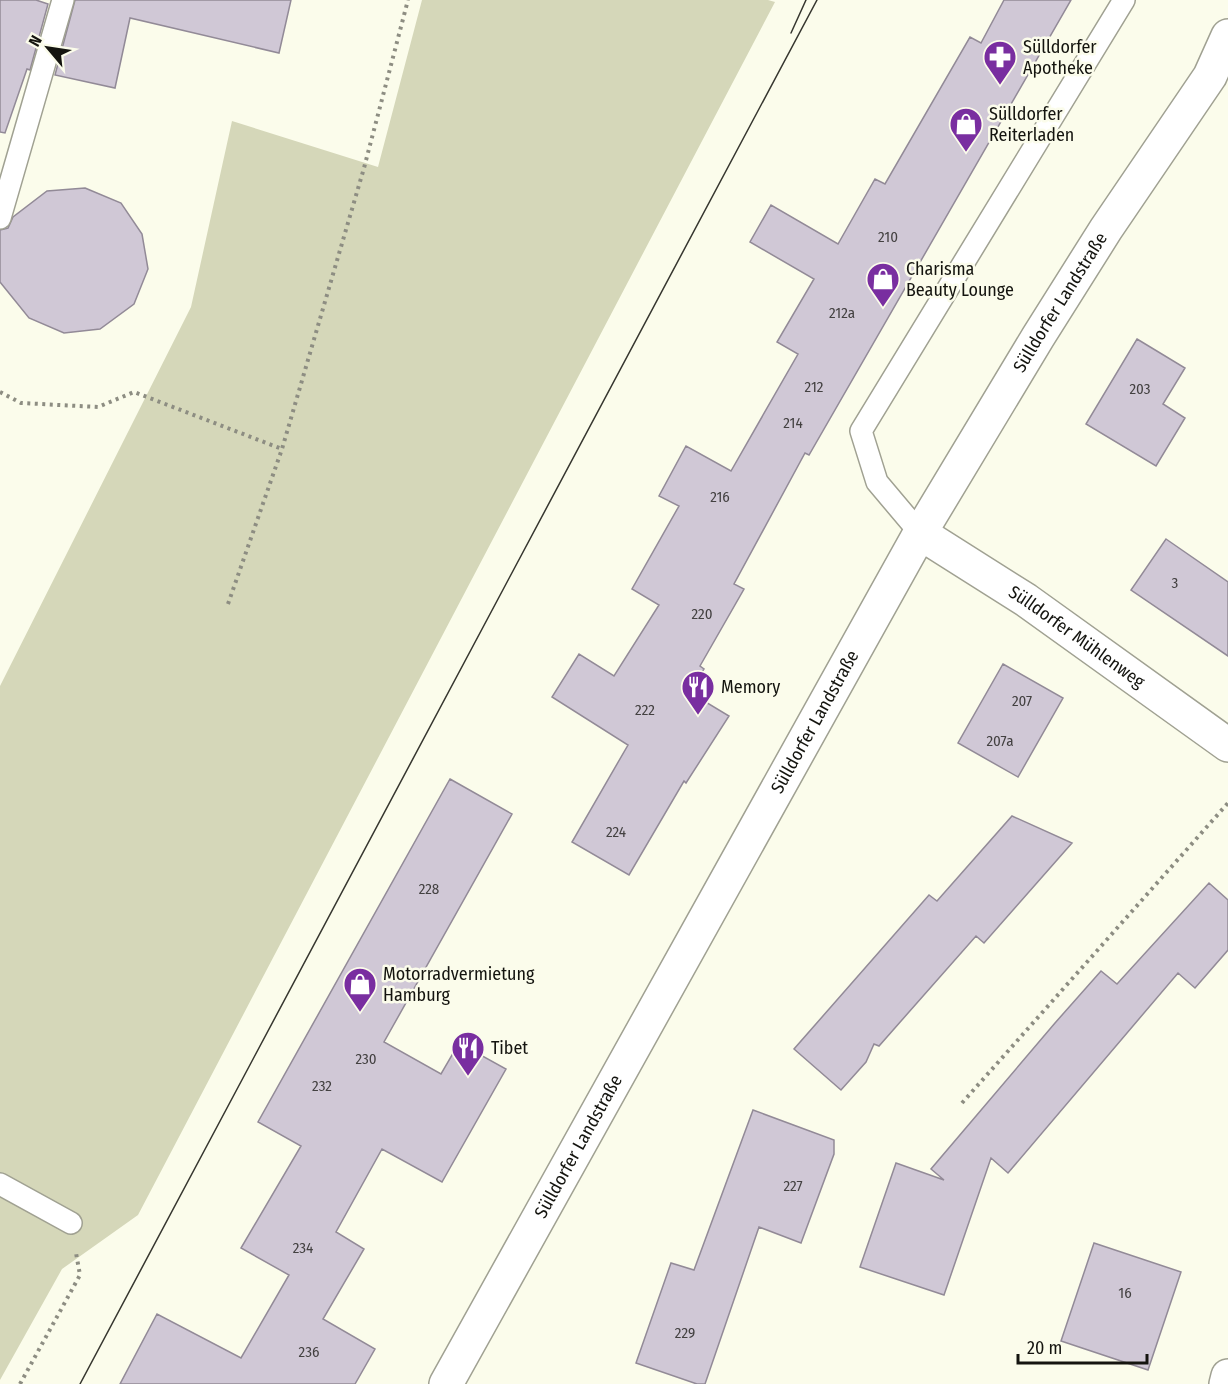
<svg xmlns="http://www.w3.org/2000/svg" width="1228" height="1384" font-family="'Fira Sans Condensed',sans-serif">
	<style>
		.grass { fill: #d5d7b9 }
		.building { fill: #d0c8d6; stroke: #928a97; stroke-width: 1.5 }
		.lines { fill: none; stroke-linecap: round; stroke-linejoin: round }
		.lane-casing { stroke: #a0a192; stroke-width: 24 }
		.street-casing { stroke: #a0a192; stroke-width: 36 }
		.primary-casing { stroke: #a0a192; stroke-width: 36 }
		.path { stroke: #8d8d82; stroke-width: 4; stroke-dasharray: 3 4.5; stroke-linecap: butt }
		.lane { stroke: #fff; stroke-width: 21 }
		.street { stroke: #fff; stroke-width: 33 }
		.primary { stroke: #fff; stroke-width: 33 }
		.tram { stroke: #36362f; stroke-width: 1.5 }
		.labels { text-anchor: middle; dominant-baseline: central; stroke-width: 5; stroke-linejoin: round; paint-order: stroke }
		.number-label { font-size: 15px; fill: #434141 }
		.poi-label { font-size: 18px; fill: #14140f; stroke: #fbfceb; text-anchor: start }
		.street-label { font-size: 18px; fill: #14140f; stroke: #fbfceb }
	</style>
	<rect width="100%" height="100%" fill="#fbfceb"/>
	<!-- grass -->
	<path class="grass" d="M422,0H768L775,2L138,1215L62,1269L0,1380V686L191,307L232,121L378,167Z"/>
	<!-- building -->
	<path class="building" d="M0,0H36L48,4L30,70L27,69L5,133L0,132Z
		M75,0H291L279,53L130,18L115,88L55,75Z
		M1004,0H1071L809,455L805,453L734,584L744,589L700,666L704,669L689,692L729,716L686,783L684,781L629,875L572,842L628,745L552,697L579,654L614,676L659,605L632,589L679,506L659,496L686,446L731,471L798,354L777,342L814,279L750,242L771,205L838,244L875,179L885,184L970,37L981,43Z
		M85,188L121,203L142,234L148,269L134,304L100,329L64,333L29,318L0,282V230L8,228L13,217L47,191Z
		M1137,339L1185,368L1163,404L1185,418L1156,466L1086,424Z
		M1166,539L1228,582V656L1131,590Z
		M1003,664L1063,698L1018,777L958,743Z
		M450,779L512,814L384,1042L441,1074L459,1043L506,1069L442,1182L382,1149L336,1232L364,1249L323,1319L375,1349L355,1384H120L157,1314L241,1358L289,1275L241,1248L301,1146L258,1122Z
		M1012,816L1072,843L984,943L976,936L879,1046L874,1044L866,1062L841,1090L794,1049L929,895L937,901Z
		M1209,883L1228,900V950L1195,988L1178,973L1008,1173L991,1158L944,1295L860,1267L896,1163L944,1180L931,1169L1055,1023L1101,971L1117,984Z
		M753,1110L834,1140V1154L801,1243L759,1227L705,1384H697L636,1363L671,1263L694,1270Z
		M1094,1243L1181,1272L1148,1370L1061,1341Z"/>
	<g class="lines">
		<!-- lane casing -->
		<g class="lane-casing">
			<path id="lane" d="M0,218L63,0
				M920,533L877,482L861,431L1124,0
				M0,1184L71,1223"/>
		</g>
		<!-- street casing -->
		<g class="street-casing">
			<g id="street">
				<path id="s1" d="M920,533L1026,600L1228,745"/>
				<path d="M1226,1384L1228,1376"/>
			</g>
		</g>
		<!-- primary casing -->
		<g class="primary-casing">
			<g id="primary">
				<path id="s2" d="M446,1384L920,533L1038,337L1106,229L1210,76L1228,36"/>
			</g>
		</g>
		<!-- path -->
		<path class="path" d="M0,392L21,403L98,407L134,392L282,449
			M228,604L282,449L364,168L408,0
			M962,1103L1228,803
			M20,1384L80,1275L76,1253"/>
		<!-- lane -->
		<use href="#lane" class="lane"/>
		<!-- street -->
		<use href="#street" class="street"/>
		<!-- primary -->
		<use href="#primary" class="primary"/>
		<!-- tram -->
		<path class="tram" d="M791,33L806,0
			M80,1384L817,0"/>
	</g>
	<!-- icons -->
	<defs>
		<g id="pharmacy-pin" transform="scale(1.725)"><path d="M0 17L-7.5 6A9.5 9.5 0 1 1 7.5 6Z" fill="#792ea0" stroke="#fbfceb"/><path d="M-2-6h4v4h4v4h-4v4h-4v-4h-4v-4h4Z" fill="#fff"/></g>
		<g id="shop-pin" transform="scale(1.725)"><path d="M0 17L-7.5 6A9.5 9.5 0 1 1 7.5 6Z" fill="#792ea0" stroke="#fbfceb"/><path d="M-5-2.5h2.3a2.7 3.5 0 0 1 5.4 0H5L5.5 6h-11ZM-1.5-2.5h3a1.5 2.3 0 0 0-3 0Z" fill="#fff"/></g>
		<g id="restaurant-pin" transform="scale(1.725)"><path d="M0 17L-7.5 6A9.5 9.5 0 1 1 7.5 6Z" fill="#792ea0" stroke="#fbfceb"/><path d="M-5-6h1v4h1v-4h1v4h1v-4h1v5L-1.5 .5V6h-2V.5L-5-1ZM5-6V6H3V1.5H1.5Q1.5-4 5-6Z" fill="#fff"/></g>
	</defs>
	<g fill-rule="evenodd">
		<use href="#pharmacy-pin" x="1000" y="57"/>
		<use href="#shop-pin" x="966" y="124"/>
		<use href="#shop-pin" x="883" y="279"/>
		<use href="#restaurant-pin" x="698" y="687"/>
		<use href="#shop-pin" x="360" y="984"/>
		<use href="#restaurant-pin" x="468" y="1048"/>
	</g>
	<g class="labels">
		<!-- number labels -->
		<g class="number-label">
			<text x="888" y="237">210</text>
			<text x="842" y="313">212a</text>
			<text x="814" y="387">212</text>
			<text x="1140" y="389">203</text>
			<text x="793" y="423">214</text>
			<text x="720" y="497">216</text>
			<text x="1175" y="583">3</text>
			<text x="702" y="614">220</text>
			<text x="1022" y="701">207</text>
			<text x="645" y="710">222</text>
			<text x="1000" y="741">207a</text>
			<text x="616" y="832">224</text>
			<text x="429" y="889">228</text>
			<text x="366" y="1059">230</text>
			<text x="322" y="1086">232</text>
			<text x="793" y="1186">227</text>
			<text x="303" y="1248">234</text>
			<text x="1125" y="1293">16</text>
			<text x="685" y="1333">229</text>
			<text x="309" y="1352">236</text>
		</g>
		<!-- poi labels -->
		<g class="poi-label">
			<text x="1023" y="47">Sülldorfer<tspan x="1023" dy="21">Apotheke</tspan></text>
			<text x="989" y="114">Sülldorfer<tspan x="989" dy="21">Reiterladen</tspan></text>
			<text x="906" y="269">Charisma<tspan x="906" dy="21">Beauty Lounge</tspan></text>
			<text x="721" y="687">Memory</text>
			<text x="383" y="974">Motorradvermietung<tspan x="383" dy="21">Hamburg</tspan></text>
			<text x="491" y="1048">Tibet</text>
		</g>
		<!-- street labels -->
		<g class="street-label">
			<text stroke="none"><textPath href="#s2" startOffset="1244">Sülldorfer Landstraße</textPath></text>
			<text stroke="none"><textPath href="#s1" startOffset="188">Sülldorfer Mühlenweg</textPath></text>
			<text stroke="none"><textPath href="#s2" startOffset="758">Sülldorfer Landstraße</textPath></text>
			<text stroke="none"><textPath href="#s2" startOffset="272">Sülldorfer Landstraße</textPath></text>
		</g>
	</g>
	<!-- north arrow -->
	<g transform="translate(48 48) rotate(299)" stroke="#fbfceb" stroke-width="4.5" paint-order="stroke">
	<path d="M0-4.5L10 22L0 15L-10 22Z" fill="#14140f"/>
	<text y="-9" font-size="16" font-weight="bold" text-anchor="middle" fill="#14140f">N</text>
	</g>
	<!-- scale -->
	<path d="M1018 1354v9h129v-9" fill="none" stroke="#14140f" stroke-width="3"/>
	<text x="1027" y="1354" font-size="18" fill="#14140f" stroke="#fbfceb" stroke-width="4.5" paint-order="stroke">20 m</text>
</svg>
